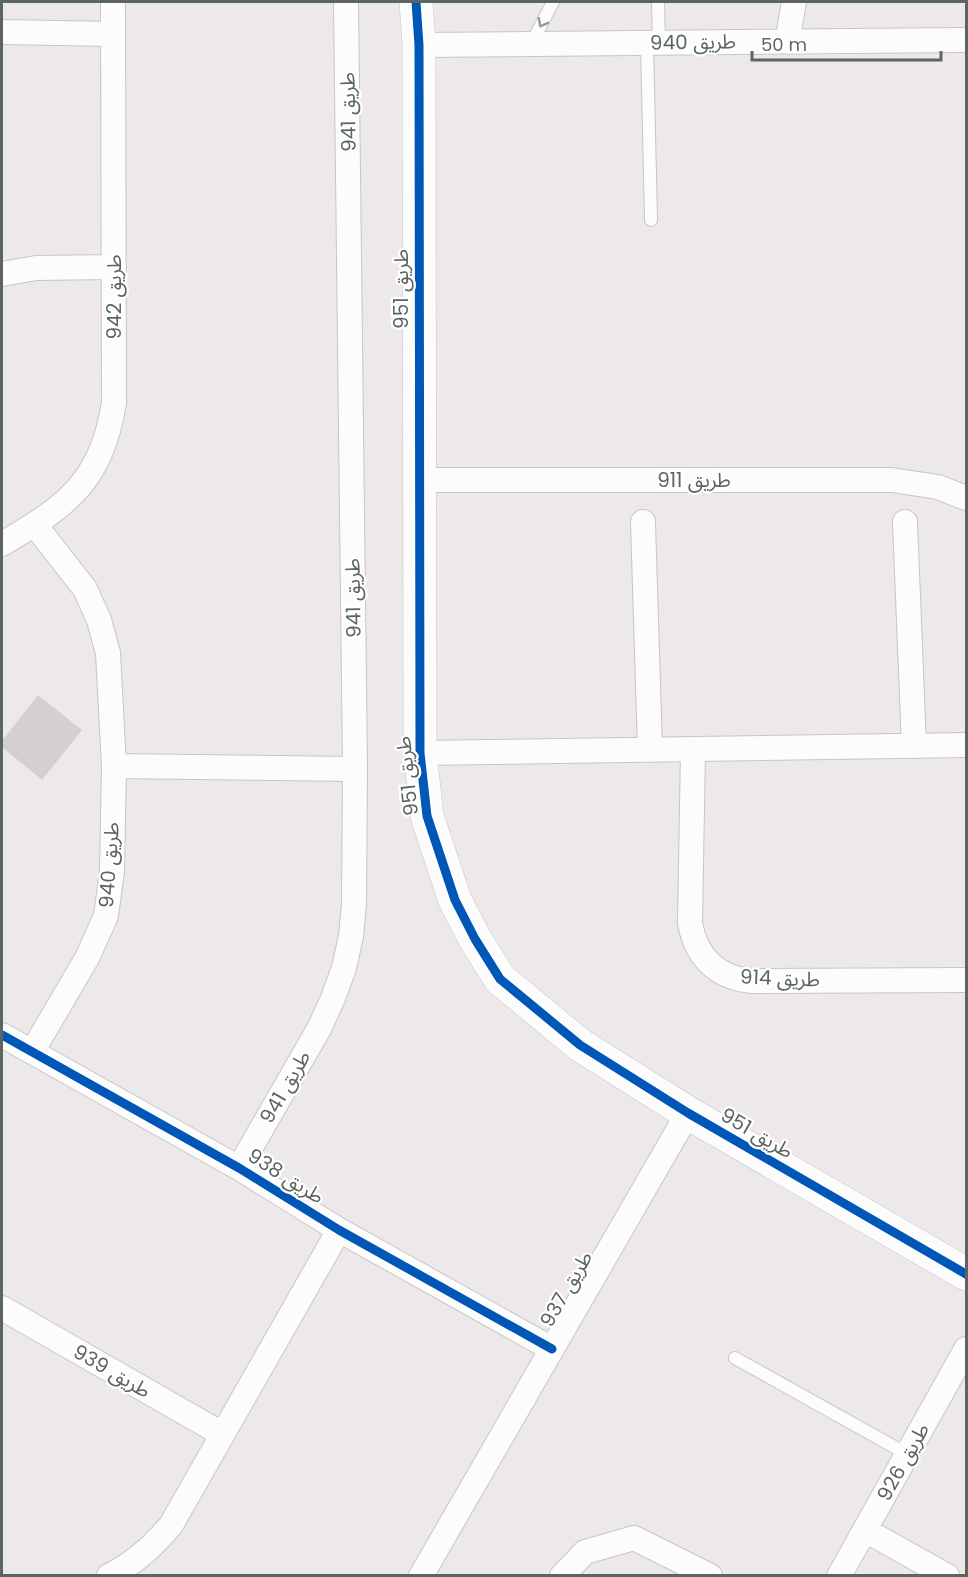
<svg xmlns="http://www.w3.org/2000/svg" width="968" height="1577" font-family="Poppins,'Noto Sans Arabic',sans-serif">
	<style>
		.building { fill: #d4d0d1 }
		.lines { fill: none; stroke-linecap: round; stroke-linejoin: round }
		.lane-casing { stroke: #c6c6c6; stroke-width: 14 }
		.street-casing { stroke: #c6c6c6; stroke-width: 26 }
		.secondary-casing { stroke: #c6c6c6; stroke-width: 34 }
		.lane { stroke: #fcfcfc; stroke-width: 12 }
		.street { stroke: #fcfcfc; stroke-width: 24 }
		.secondary { stroke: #fcfcfc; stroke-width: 33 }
		.cycleway-casing { stroke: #fff; stroke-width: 13 }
		.cycleway { stroke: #0057b8; stroke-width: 9 }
		.oneway { stroke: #949a97 }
		.labels { text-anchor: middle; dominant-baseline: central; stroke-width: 4.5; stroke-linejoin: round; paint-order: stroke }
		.street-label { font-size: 20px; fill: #5c6661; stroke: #fff }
	</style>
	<rect width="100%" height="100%" fill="#ede8e9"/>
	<!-- building -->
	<path class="building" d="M38,695L82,730L42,780L2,747V741Z"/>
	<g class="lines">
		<!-- lane casing -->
		<g class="lane-casing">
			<path id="lane" d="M658,2L659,43
				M647,43L651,220
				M531,44L553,2
				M735,1358L907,1454"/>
		</g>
		<!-- street casing -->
		<g class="street-casing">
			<path id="street" d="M2,32L113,34
				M787,42L794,2
				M419,45L966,40
				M2,274L36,268L114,267
				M419,480H892L938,487L966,498
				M643,522L650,750
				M905,522L914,746
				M2,544C67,506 101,482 114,403L113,2
				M693,749L690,923C696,957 717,978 752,981L966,980
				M420,753L966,745
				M114,766L355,769
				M2,1035L239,1168L339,1230L552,1349
				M32,1052L87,958L106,916L112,871L114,766L108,653L99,620L85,589L35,525
				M239,1168L320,1027L333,998L344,968L351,936L354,904L355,769L346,2
				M2,1308L222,1434
				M865,1530L947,1576
				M109,1576C135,1563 153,1546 171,1525L339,1230
				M421,1576L688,1113
				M562,1576L585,1552L634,1538L710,1576
				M839,1576L966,1349"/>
		</g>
		<!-- secondary casing -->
		<g class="secondary-casing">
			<path id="secondary" d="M416,2L419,45L420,753L427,816L455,900L475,939L500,979L580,1045L688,1113L966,1274"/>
		</g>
		<!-- lane -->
		<use href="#lane" class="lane"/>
		<!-- street -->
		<use href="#street" class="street"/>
		<!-- secondary -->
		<use href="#secondary" class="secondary"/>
		<!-- cycleway casing -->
		<g class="cycleway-casing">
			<path id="cycleway" d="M416,2L419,45L420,753L427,816L455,900L475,939L500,979L580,1045L688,1113L966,1274
				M2,1035L239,1168L339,1230L552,1349"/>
		</g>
		<!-- cycleway -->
		<use href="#cycleway" class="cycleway"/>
	</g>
	<!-- one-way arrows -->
	<defs><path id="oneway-chevron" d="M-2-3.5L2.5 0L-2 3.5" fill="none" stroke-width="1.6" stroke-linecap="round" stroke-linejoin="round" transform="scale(1.5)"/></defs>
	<use class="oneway" href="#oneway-chevron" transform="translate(542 23) rotate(118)"/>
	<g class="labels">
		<!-- street labels -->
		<g class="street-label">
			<text transform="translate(693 42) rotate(-1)">طريق 940</text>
			<text transform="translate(348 112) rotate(-91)">طريق 941</text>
			<text transform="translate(401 289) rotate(-90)">طريق 951</text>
			<text transform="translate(114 297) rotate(-90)">طريق 942</text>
			<text x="694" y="480">طريق 911</text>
			<text transform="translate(353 598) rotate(-91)">طريق 941</text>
			<text transform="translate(407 776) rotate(-96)">طريق 951</text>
			<text transform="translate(109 865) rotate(-86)">طريق 940</text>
			<text transform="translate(780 978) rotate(2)">طريق 914</text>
			<text transform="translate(285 1087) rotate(-60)">طريق 941</text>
			<text transform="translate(757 1133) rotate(30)">طريق 951</text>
			<text transform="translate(286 1176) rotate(32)">طريق 938</text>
			<text transform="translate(566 1289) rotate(-60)">طريق 937</text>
			<text transform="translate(112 1371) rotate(30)">طريق 939</text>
			<text transform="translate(903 1462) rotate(-61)">طريق 926</text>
		</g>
	</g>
	<!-- border -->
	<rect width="968" height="1577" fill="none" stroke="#5c6661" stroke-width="6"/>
	<!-- scale -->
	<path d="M752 51v9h189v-9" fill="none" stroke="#5c6661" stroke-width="3"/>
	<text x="761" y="51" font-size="18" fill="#5c6661" stroke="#ffffff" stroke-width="4.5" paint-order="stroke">50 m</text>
</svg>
